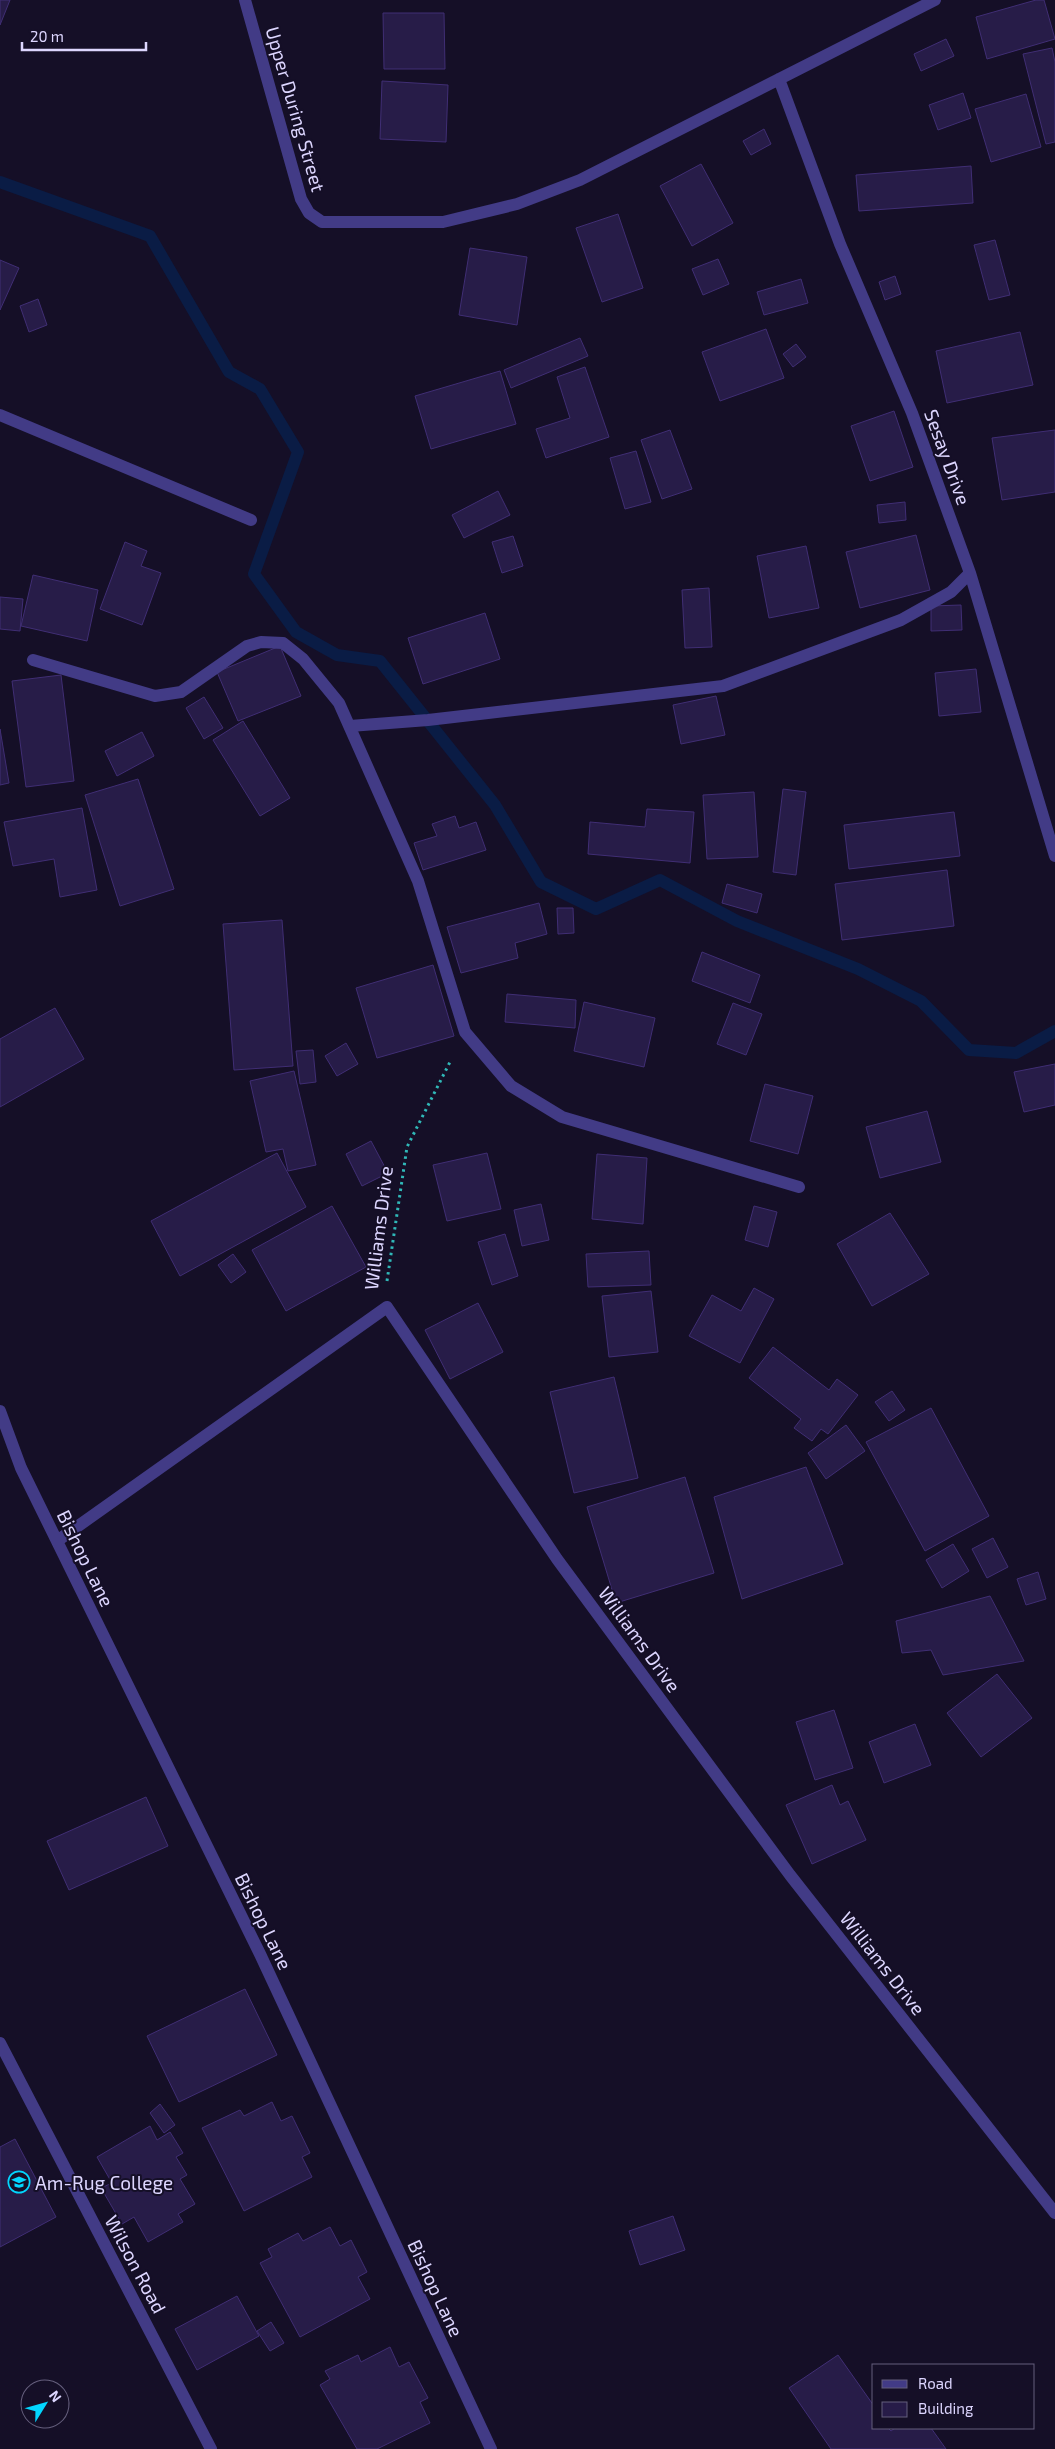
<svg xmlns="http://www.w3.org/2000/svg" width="1055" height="2449" font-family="'Exo 2',sans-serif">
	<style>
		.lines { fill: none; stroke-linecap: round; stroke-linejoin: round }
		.stream { stroke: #0a1c45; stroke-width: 12 }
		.building { fill: #271c48; stroke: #402e74 }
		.path { stroke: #30b8b8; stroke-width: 3; stroke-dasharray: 2.5 4; stroke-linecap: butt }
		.street { stroke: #423b86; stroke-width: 12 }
		.labels { text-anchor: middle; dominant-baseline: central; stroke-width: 4; stroke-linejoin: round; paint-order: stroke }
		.street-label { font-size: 19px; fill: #ddd6ff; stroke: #150f27 }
		.poi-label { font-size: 19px; fill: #ddd6ff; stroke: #150f27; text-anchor: start }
	</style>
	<rect width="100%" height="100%" fill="#150f27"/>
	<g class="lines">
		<!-- stream -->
		<path class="stream" d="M0,182L150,236L229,372L260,389L298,452L254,574L296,632L337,655L380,661L495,805L541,882L596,909L660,880L737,921L858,969L921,1001L969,1050L1016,1053L1055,1031"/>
	</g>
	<!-- building -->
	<path class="building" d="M0,0H10L0,25Z
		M1036,0H1044L1055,39L987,59L976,17Z
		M383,13H444L445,69H384Z
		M946,39L954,56L921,71L914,54Z
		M1052,48L1055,62V142L1046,144L1023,54Z
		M382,81L448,85L446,142L380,139Z
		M963,93L971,118L938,130L929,105Z
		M1026,94L1041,147L991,162L975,109Z
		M764,129L771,144L751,155L743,141Z
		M701,164L733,223L692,246L660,186Z
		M971,166L973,203L859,211L856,175Z
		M618,214L643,288L602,302L576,228Z
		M995,240L1010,295L989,300L974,245Z
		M470,248L527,257L517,325L459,315Z
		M718,259L729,284L703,295L692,269Z
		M0,260L19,268L0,310Z
		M895,276L901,294L885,300L879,282Z
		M801,279L808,303L764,315L757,292Z
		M38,299L47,325L29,332L20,306Z
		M766,329L784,378L720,401L702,352Z
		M1020,332L1033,385L947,403L936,351Z
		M580,338L588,356L511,388L504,370Z
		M796,344L806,357L793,367L783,354Z
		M585,367L609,437L546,458L536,429L570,418L557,377Z
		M500,371L516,424L431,449L415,396Z
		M894,411L913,467L870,481L851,426Z
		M670,430L692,489L662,499L641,440Z
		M1055,430V492L1002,500L992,438Z
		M636,451L651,502L625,509L610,458Z
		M498,491L510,515L464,538L452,515Z
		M905,502L906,520L879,523L877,505Z
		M916,535L930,590L860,608L846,552Z
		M513,536L523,566L502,573L492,542Z
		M125,542L147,551L141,566L161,573L142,625L100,609Z
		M806,546L819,608L769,618L757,556Z
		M33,575L98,590L87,641L21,626Z
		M709,588L712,647L685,648L682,590Z
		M0,597L23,599L20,631L0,629Z
		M961,605L962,630L931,631V606Z
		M485,613L500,659L423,684L408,638Z
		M280,646L301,696L238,721L217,672Z
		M976,669L981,712L939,716L935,673Z
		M61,675L74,781L26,787L12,681Z
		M716,696L725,735L681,744L673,705Z
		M204,697L223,728L204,739L186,708Z
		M243,721L290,798L260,816L213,740Z
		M0,729L9,783L0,785Z
		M142,732L154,756L117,776L105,751Z
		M138,779L174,889L120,906L85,795Z
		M783,789L806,792L796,875L773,872Z
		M754,792L758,857L707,859L703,795Z
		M82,808L97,890L60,897L54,859L13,866L4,822Z
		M647,809L694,812L690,863L588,854L590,822L645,827Z
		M954,812L960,856L849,869L844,825Z
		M455,816L459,828L476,822L486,850L423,870L414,843L437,836L432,824Z
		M947,870L954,926L842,940L835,884Z
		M727,884L762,894L757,913L722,903Z
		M539,903L547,934L515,943L518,958L461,973L447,927Z
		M557,908H573L574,933L558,934Z
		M282,920L293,1066L234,1070L223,924Z
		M702,952L760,975L750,1003L692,981Z
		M433,965L454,1036L377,1058L356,988Z
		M507,994L576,1000L575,1028L505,1022Z
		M584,1002L655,1018L644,1067L574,1051Z
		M733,1003L762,1014L746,1055L717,1044Z
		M55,1008L84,1059L0,1107V1039Z
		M346,1043L358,1064L337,1076L325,1056Z
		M313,1050L316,1082L300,1084L296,1051Z
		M1055,1064V1105L1024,1112L1014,1072Z
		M294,1071L316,1165L288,1171L283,1149L266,1152L250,1081Z
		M765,1084L813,1096L798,1154L750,1141Z
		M927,1111L941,1162L880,1178L866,1127Z
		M371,1141L388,1173L362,1186L346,1154Z
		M277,1153L306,1207L180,1276L151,1221Z
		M487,1153L501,1209L447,1221L433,1165Z
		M597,1154L647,1158L643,1224L592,1219Z
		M541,1204L549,1240L522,1246L514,1210Z
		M332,1206L366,1267L286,1311L252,1250Z
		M754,1206L777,1212L768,1247L745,1240Z
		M890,1213L929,1274L872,1306L837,1244Z
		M505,1234L518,1276L492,1285L478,1242Z
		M649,1251L651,1285L588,1287L586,1254Z
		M233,1254L246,1272L231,1283L218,1265Z
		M754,1288L774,1299L740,1363L689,1336L712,1295L741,1311Z
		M651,1291L658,1352L609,1357L602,1296Z
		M478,1303L503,1352L450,1379L425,1330Z
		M773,1347L829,1390L837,1379L858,1395L828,1434L821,1429L812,1441L794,1428L801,1419L749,1378Z
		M614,1377L638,1478L574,1493L550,1392Z
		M892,1391L905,1410L889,1421L875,1402Z
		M931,1408L989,1516L925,1551L866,1442Z
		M846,1425L865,1451L826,1479L808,1453Z
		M806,1467L843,1564L742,1599L714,1497Z
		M685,1477L714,1573L616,1603L587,1507Z
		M993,1538L1008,1567L987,1578L972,1549Z
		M953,1544L969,1571L942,1588L926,1560Z
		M1038,1572L1046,1599L1026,1605L1017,1579Z
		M990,1596L1024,1661L943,1675L931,1650L902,1653L896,1621Z
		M997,1674L1032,1718L981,1757L947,1713Z
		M834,1710L853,1768L815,1780L796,1722Z
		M915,1724L931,1765L884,1783L869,1742Z
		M832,1785L840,1805L848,1801L866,1840L812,1864L786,1805Z
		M146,1797L168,1846L69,1890L47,1841Z
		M245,1989L277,2055L179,2102L147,2036Z
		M272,2102L281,2121L292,2116L310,2153L302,2157L312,2177L244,2211L202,2128L240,2110L244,2116Z
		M160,2104L175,2125L164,2133L150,2113Z
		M150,2126L157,2140L170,2132L183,2153L176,2157L187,2175L180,2179L195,2204L178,2214L183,2222L148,2242L134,2217L122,2224L101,2188L112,2183L97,2157Z
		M15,2139L56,2217L0,2247V2147Z
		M673,2216L685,2250L640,2265L629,2231Z
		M330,2227L340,2246L351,2240L367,2272L358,2277L370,2299L300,2337L260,2263L272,2257L268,2249L298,2233L303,2241Z
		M237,2296L259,2336L197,2370L175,2329Z
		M271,2322L284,2343L270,2351L257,2331Z
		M390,2347L399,2367L409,2362L428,2398L420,2402L430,2423L377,2449H357L320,2385L330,2379L325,2371L358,2355L361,2362Z
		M838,2355L874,2406V2428H888L891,2431L895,2428H931L946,2449H831L789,2388Z"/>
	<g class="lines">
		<!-- path -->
		<path class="path" d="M387,1281L407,1147L451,1060"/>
		<!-- street -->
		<path class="street" d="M245,0L301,199L309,213L322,222H443L517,204L580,180L935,0
			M779,79L840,244L912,413L970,573L1055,856
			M0,415L251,520
			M33,660L155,696L181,692L247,646L261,642L283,643L303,659L339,703L418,881L465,1032L511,1086L562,1117L799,1187
			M350,726L428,720L723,686L901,620L951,592L970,573
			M0,1411L21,1468L260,1954L491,2449
			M57,1541L387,1307L557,1559L790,1875L1055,2213
			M0,2043L211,2449"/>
	</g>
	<!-- icons -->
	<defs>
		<g id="school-ring" transform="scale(1.125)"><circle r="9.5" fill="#150f27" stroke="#03d6fe" stroke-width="1.5"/><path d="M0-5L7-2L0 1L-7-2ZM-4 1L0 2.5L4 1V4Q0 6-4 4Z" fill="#03d6fe"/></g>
	</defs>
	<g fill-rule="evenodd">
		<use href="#school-ring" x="19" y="2182"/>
	</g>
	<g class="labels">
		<!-- street labels -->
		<g class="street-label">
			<text transform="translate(296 109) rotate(74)">Upper During Street</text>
			<text transform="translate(948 457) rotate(70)">Sesay Drive</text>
			<text transform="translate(378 1228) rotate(-83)">Williams Drive</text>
			<text transform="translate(86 1558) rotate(64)">Bishop Lane</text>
			<text transform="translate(640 1639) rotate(54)">Williams Drive</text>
			<text transform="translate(264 1921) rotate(64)">Bishop Lane</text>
			<text transform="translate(883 1963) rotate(52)">Williams Drive</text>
			<text transform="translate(136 2264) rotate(62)">Wilson Road</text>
			<text transform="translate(436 2288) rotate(65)">Bishop Lane</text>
		</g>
		<!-- poi labels -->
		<g class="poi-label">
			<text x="35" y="2182">Am-Rug College</text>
		</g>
	</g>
	<!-- legend -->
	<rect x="872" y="2364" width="162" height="65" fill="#150f27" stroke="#655f7d"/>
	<rect x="882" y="2380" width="25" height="8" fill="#423b86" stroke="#655f7d"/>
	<text x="918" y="2389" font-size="15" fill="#ddd6ff">Road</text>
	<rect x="882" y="2402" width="25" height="15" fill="#271c48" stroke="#655f7d"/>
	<text x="918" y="2414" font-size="15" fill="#ddd6ff">Building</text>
	<!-- north arrow -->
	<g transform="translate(45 2404) rotate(53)"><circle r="24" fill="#150f27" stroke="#655f7d"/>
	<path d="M0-4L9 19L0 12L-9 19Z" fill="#03d6fe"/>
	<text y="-8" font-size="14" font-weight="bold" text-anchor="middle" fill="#ddd6ff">N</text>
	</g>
	<!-- scale -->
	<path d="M22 42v8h124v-8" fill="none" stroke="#ddd6ff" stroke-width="2.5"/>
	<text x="30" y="42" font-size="15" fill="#ddd6ff" stroke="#150f27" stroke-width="4" paint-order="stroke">20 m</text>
</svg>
